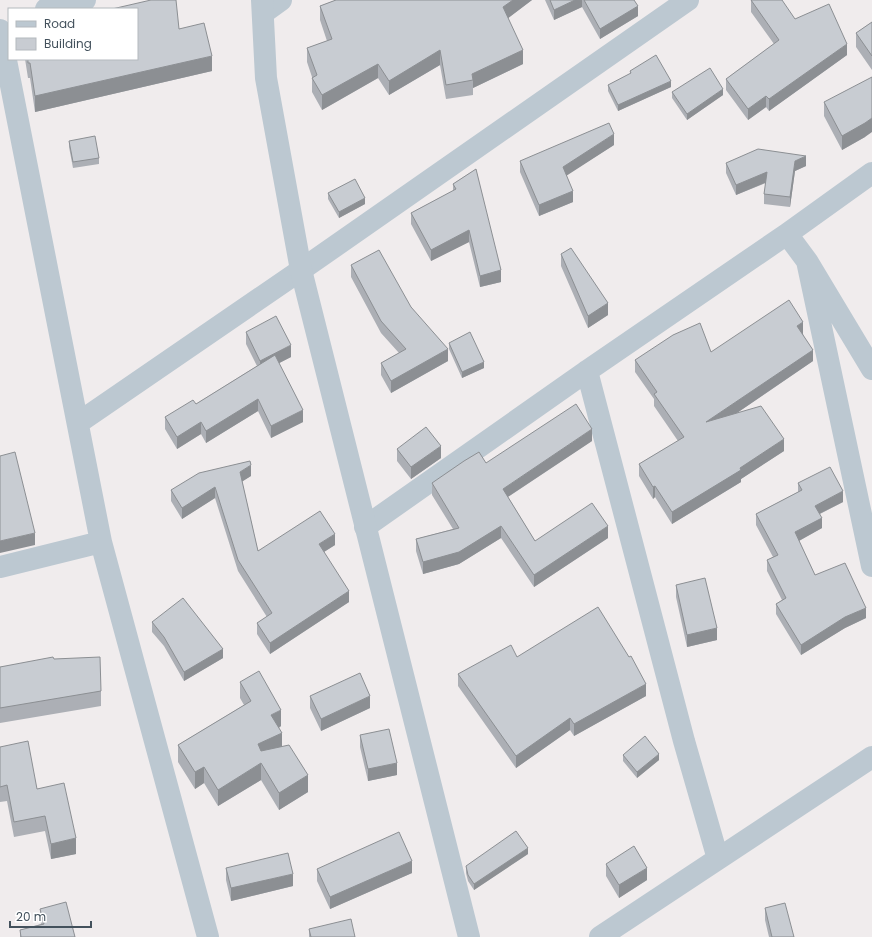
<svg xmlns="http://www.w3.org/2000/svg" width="872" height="937" font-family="Poppins,sans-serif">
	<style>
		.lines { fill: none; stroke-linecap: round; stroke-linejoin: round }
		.minor { stroke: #bcc8d1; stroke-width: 22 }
		.tertiary { stroke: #bcc8d1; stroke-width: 22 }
		.wall { fill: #acafb5 }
		.shaded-wall { fill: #8c8f93 }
		.building { fill: #c8ccd2; stroke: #8c8f93 }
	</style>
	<rect width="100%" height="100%" fill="#f0eced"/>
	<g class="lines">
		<!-- minor -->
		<path class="minor" d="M46,9L85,0
			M263,13L281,0
			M0,30L101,542L208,937
			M787,234L807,261L872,369
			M807,261L872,566
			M587,371L684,741L718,859
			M78,423L301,270L688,0
			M365,527L587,371L787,234L872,173
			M0,567L101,542
			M600,937L872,757"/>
		<!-- tertiary -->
		<path class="tertiary" d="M262,0L266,78L301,270L469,937"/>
	</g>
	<!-- wall -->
	<path class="wall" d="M336,0H532L508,18L523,64L473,88V95L446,99L440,65L389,95L378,78L322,110L312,92V77L307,62V48L327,41L320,20V6Z
		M545,0H634L638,16L600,39L582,7L554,20Z
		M751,0L795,19L847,55L769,111L766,107L748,120L726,90V79L774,44L751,12Z
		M872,22V70L856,47V33Z
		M179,29L212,71L35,112L30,78H28L25,59H137Z
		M630,71L671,87L618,111L608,91V85L630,74Z
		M672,92L723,95L687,120L672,98Z
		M824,102L865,137L842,150L824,116Z
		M69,141L99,158V164L73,168L69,147Z
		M614,145L566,175L573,202L539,216L520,172V161Z
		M726,163L806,166L795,171L790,207L764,204V194L766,183L736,195L726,173Z
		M476,169L501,282L480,287L469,242L431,261L411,224V213L453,191V184Z
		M328,193L365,204L339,218L328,199Z
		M561,254L608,315L588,328L561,266Z
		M351,265L411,307L448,361L391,393L381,375V363L399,353L381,333L351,277Z
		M246,332L291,357L279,363L303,422L271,438L258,411L206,443L201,434L177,449L165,429V417L196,404L257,366L246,344Z
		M803,334L813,361L737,413L784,451L741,479V482L672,524L655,497L653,499L639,476V464L678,441L654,406V399L635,372V360L711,352Z
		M449,343L484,368L462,378L449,349Z
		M592,441L508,497L535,541L608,538L534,587L501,538L459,564L423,574L416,551V539L453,529L432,495V483L486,463Z
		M397,449L441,458L411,479L397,461Z
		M251,476L242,481L258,551L335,545L324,552L349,602L270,654L257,634V623L267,617L238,571L215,498L182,519L171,501V490Z
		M798,483L843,502L820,514L822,528L799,541L815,575L866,618L845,628L801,655L776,614V604L782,600L767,571V560L773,557L756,525V514L798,492Z
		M676,585L717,640L687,647L676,597Z
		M152,622L223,658L184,681L164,646L152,632Z
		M517,657L646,696L574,736L570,730L516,768L458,686V674Z
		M54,659L101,691V706L0,723V667Z
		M240,682L281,726L279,728L282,747L308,792L279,810L261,780L218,806L204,783L195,789L178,762V745L244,705L240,698Z
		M310,696L370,708L321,731L310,708Z
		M360,735L397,775L368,781L360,747Z
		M0,747L37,789L76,854L51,859L45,831L14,837L7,801L0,802Z
		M623,755L659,760L637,778L623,761Z
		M528,854L474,890L468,881L466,873V866Z
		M606,864L647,880L619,898L606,876Z
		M226,868L293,886L231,901L226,880Z
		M317,869L412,873L330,909L317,881Z
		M765,908L794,937H769L765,920Z
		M40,909L75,937H20V930L41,924L40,920Z
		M309,929L355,937H309Z"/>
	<!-- shaded-wall -->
	<path class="shaded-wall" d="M513,0H532L503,22V7Z
		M575,0H582V7L554,20V10Z
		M638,6V16L600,39V29Z
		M847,44V55L769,111V99Z
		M440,50V65L389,95V81Z
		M523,50V64L473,88V80L472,74Z
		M212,56V71L35,112V96Z
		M378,64V78L322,110V95Z
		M671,81V87L618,111V105Z
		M723,89V95L687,120V114Z
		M766,96V107L748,120V109Z
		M872,118V132L865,137L842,150V136Z
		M614,134V145L563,178V167Z
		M806,156V166L795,171L790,207V197L795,161Z
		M767,172V182L736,195V185Z
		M573,191V202L539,216V205Z
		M365,198V204L339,218V212Z
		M469,230V242L431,261V250Z
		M501,270V282L480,287V276Z
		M608,303V315L588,328V316Z
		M803,322V334L797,338V326Z
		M291,345V357L260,373V361Z
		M448,349V361L391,393V381Z
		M813,350V361L706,434V422Z
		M484,362V368L462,378V372Z
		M258,399V411L206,443V431Z
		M303,410V422L271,438V426Z
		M201,422V434L177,449V437Z
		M592,429V441L503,500V489Z
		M784,439V451L741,479V482L672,524V512Z
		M441,446V458L411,479V467Z
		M251,465V476L240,483V472Z
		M655,486V497L653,499V487Z
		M215,487V498L182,519V508Z
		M843,491V502L815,516V506Z
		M822,518V528L795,543V532Z
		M501,526V538L459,564L423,574V562Z
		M608,526V538L534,587V575Z
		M35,533V545L0,553V541Z
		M335,534V545L319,555V544Z
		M349,591V602L270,654V643Z
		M866,608V618L845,628L801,655V645L845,617Z
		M717,628V640L687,647V635Z
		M223,649V658L184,681V672Z
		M646,684V696L574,736V724Z
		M370,696V708L321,731V719Z
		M281,710V726L271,732V715Z
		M570,718V730L516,768V756Z
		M282,733V750L258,761V744Z
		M659,754V760L637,778V772Z
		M261,763V780L218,806V790Z
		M397,763V775L368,781V769Z
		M204,767V783L195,789V772Z
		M308,775V792L279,810V793Z
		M76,838V854L51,859V844Z
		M528,848V854L474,890V884Z
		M412,861V873L330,909V897Z
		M647,868V880L619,898V885Z
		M293,874V886L231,901V888Z"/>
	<!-- building -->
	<path class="building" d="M151,0H176L179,29L204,23L212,56L35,96L30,63H28V59H137V9H112Z
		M336,0H513L503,7L523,50L472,74L473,80L446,85L440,50L389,81L378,64L322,95L312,78L317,75L307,48L332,39L320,6Z
		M550,0H575L554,10Z
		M584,0H634L638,6L600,29Z
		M751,0H782L795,19L829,4L847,44L769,99L766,96L748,109L726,79L779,40Z
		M872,22V56L856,33Z
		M656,55L671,81L618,105L608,85L631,73L630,71Z
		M710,68L723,89L687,114L672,92Z
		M872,77V118L865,123L842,136L824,102Z
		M609,123L614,134L563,167L573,191L539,205L520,161Z
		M95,136L99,158L73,162L69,141Z
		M758,149L806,156L795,161L790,197L764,194L767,172L736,185L726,163Z
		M476,169L501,270L480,276L469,230L431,250L411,213L456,189L453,184Z
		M355,179L365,198L339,212L328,193Z
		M571,248L608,303L588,316L561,254Z
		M379,250L411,307L448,349L391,381L381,363L406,349L381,321L351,265Z
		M789,300L803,322L797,326L813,350L706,422L761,406L784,439L740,468L741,470L672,512L655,486L653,487L639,464L684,437L654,394L657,392L635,360L673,335L700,323L711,352Z
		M276,316L291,345L260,361L246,332Z
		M470,332L484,362L462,372L449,343Z
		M275,355L303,410L271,426L258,399L206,431L201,422L177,437L165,417L193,400L196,404Z
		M576,404L592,429L503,489L535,541L592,503L608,526L534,575L501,526L459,552L423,562L416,539L459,528L432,483L464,461L479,452L486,463Z
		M426,427L441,446L411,467L397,449Z
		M15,452L35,533L0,541V456Z
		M250,461L251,465L240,472L258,551L320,511L335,534L319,544L349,591L270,643L257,623L272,613L238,560L215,487L182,508L171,490L199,473Z
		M830,467L843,491L815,506L822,518L795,532L815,575L845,563L866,608L845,617L801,645L776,604L786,598L767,560L778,555L756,514L802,490L798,483Z
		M705,578L717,628L687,635L676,585Z
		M183,598L223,649L184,672L164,637L152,622Z
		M598,607L629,657L631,656L646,684L574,724L570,718L516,756L458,674L511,645L517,657Z
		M53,657L54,659L100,657L101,691L0,708V667Z
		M259,671L281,710L271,715L282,733L258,744L261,751L289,745L308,775L279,793L261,763L218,790L204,767L195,772L178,745L251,701L240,682Z
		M360,673L370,696L321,719L310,696Z
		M389,729L397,763L368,769L360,735Z
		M645,736L659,754L637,772L623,755Z
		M28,741L37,789L64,783L76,838L51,844L45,816L14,822L7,785L0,787V747Z
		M516,831L528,848L474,884L468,875L466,866Z
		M399,832L412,861L330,897L317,869Z
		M634,846L647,868L619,885L606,864Z
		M288,853L293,874L231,888L226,868Z
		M66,902L75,937H21L20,930L44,924L40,909Z
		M785,903L794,937H772L765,908Z
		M351,919L355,937H311L309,929Z"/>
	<!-- legend -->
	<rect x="8" y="8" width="130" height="52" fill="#ffffff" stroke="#b4b9be"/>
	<rect x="16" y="21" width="20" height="6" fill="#bcc8d1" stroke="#b4b9be"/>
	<text x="44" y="28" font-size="12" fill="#43515c">Road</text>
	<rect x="16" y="38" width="20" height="12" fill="#c8ccd2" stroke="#b4b9be"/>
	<text x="44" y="48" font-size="12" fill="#43515c">Building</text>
	<!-- scale -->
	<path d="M10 921v6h81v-6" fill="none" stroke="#43515c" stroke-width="2"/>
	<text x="16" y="921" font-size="12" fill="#43515c" stroke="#ffffff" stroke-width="3" paint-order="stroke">20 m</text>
</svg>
